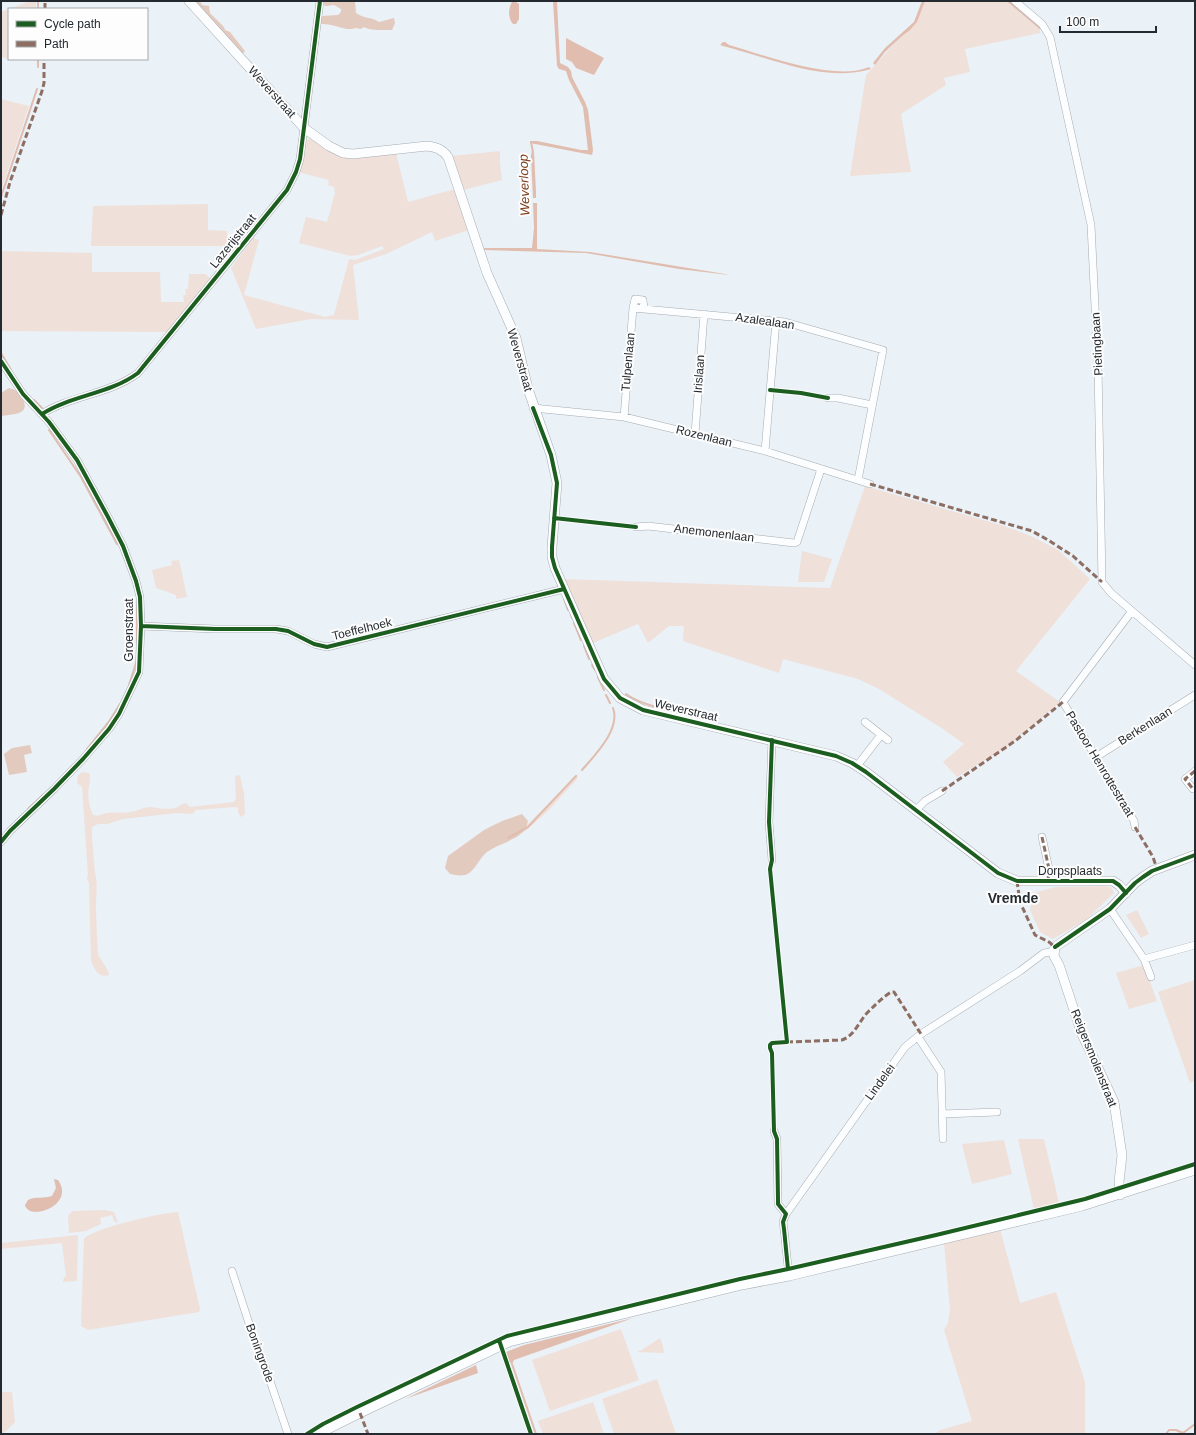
<svg xmlns="http://www.w3.org/2000/svg" width="1196" height="1435" font-family="Arial,sans-serif">
	<style>
		.green { fill: #f0e0da }
		.forest { fill: #e3cabf }
		.water { fill: #e0bdae }
		.lines { fill: none; stroke-linecap: round; stroke-linejoin: round }
		.stream { stroke: #e0bdae; stroke-width: 2 }
		.minor-casing { stroke: #a6acb1; stroke-width: 8 }
		.tertiary-casing { stroke: #a6acb1; stroke-width: 10 }
		.minor { stroke: #fcfdfe; stroke-width: 7 }
		.tertiary { stroke: #fcfdfe; stroke-width: 9 }
		.quiet { stroke: #8d6e63; stroke-width: 3; stroke-dasharray: 6 3; stroke-linecap: butt }
		.cycleway-casing { stroke: #fdfdfd; stroke-width: 6 }
		.cycleway { stroke: #1b5e20; stroke-width: 4 }
		.labels { text-anchor: middle; dominant-baseline: central; stroke-width: 4; stroke-linejoin: round; paint-order: stroke }
		.street-label { font-size: 12px; fill: #242a2f; stroke: #fdfdfd }
		.water-label { font-size: 13px; font-style: italic; fill: #80401f; stroke: #fdfdfd }
		.quarter-label { font-size: 14px; font-weight: bold; fill: #242a2f; stroke: #fdfdfd }
	</style>
	<rect width="100%" height="100%" fill="#eaf1f7"/>
	<!-- green -->
	<path class="green" d="M30,1H36V9H9V59L1,57V12Z
		M923,1H1007L1040,29V33L965,49L970,72L944,78L946,85L901,114L911,172L850,176L866,75L915,21Z
		M1,99L29,106L1,191Z
		M312,137L345,157L396,153L408,202L455,189L469,230L435,241L432,232L386,254L353,265L359,320L311,319L256,329L231,268L253,238L259,240L244,295L325,317L334,315L349,259L355,260L384,249L382,246L358,255L350,256L299,243L306,217L327,222L335,193L334,187L328,185L329,180L298,172L303,160L305,141Z
		M500,151V164L502,180L463,190L452,156Z
		M208,204V230L227,231V246H91L93,206Z
		M1,251L92,253V272H160L161,302H184L183,295H186L185,289H188L189,274H205L210,278L167,332L1,331Z
		M865,486L1004,526L1031,536L1058,550L1090,579L1016,671L1060,702L1007,747L957,777L943,762L964,744L943,729L879,689L858,679L783,659L779,673L683,641L684,626H669L648,643L638,624L593,643L562,579L830,588Z
		M802,551L832,559L824,582H798Z
		M179,560L187,597L176,599V595L156,588L152,570L172,565L171,561Z
		M82,772L89,773C91,779 90,781 89,786C87,794 89,807 93,815L98,816C108,810 119,814 131,812C138,811 143,807 150,807C158,808 166,810 175,808C178,807 181,804 186,803L190,807L234,802L236,798L235,778L236,776L239,775L240,776L244,793L245,814L241,817L238,812V808L235,807L196,810L192,814L177,813L123,819L107,824H98L92,827V837L95,873C98,881 96,895 96,904C96,921 97,937 98,954C101,961 108,968 109,975C99,979 93,968 91,960L89,883L87,879L88,875L82,787L77,783L78,776Z
		M577,775H578L577,779L548,811L524,832L527,825Z
		M1104,886L1110,887L1114,892L1113,894L1087,919L1053,939L1040,932L1030,910L1034,893L1055,887Z
		M1137,910L1149,934L1141,938L1126,915Z
		M1144,965L1157,1001L1129,1009L1116,973Z
		M1195,980V1081L1190,1083L1158,992Z
		M1018,1139H1044L1059,1203L1034,1209Z
		M1004,1140L1012,1174L972,1184L962,1144Z
		M104,1210L114,1212L118,1223L114,1221L112,1215L100,1218L101,1224L86,1231L69,1233L68,1218L69,1214L73,1211Z
		M178,1212L200,1309L199,1312L88,1330L81,1326L84,1239C90,1229 164,1212 178,1212Z
		M1000,1229L1020,1303L1056,1292L1085,1382V1434H935L940,1430L972,1421L944,1330L948,1323L950,1310L944,1243Z
		M78,1235L77,1281L63,1282L64,1277H66L62,1243L1,1249V1243Z
		M621,1329L639,1380L550,1411L532,1360Z
		M660,1338L663,1346L664,1353L638,1352L639,1350L640,1351Z
		M657,1379L676,1434H614L602,1399Z
		M1,1392H12L15,1422L3,1434H1Z
		M593,1402L604,1434H543L538,1421Z"/>
	<!-- forest -->
	<path class="forest" d="M191,1H200L202,5L209,6L210,13L224,27L225,30L230,32L245,51L242,55Z
		M323,1H355L356,13C365,19 372,17 379,22L394,18L395,23L392,30C383,30 371,31 364,27L361,29L356,28C346,32 333,23 321,24L320,20L322,16L338,15L341,12V9L334,5L327,6H325Z
		M9,388C19,389 31,407 21,412C15,415 7,415 1,416V393Z
		M30,745L32,753L24,755L27,772L9,775L4,754L12,748Z
		M522,814L528,821C527,825 526,830 523,832C514,841 498,844 487,852C479,858 475,872 465,875C460,876 455,875 450,874L445,868L448,856L484,830L502,821Z"/>
	<!-- water -->
	<path class="water" d="M553,1H557L560,63L568,67L571,71L572,77L585,102L588,110L593,150L592,155L530,143V141H537L581,150H588L583,107L569,80L566,71L559,69L557,66Z
		M922,1H925L917,22L910,30L902,36L885,52L875,65L873,63L885,48L914,22Z
		M512,2H516L519,4V19L516,24H513C508,19 508,8 512,2Z
		M566,38L604,58L594,75L576,68L572,62L566,59Z
		M723,42H725L729,45C764,55 835,82 869,67L871,69C821,83 772,58 723,46L720,45Z
		M532,150L534,152L536,192V198H533L531,156Z
		M533,203H537V249L590,252L725,274L729,275L679,269L586,253L485,250L481,248H532L534,228Z
		M54,1179L58,1180C76,1205 29,1222 25,1205L28,1200C36,1196 44,1199 52,1196L56,1188Z
		M633,1318L514,1360L512,1364L509,1362L506,1352L524,1345Z
		M476,1365L478,1373L405,1399Z"/>
	<g class="lines">
		<!-- stream -->
		<path class="stream" d="M1008,1L1040,28
			M38,9V1
			M38,67V59
			M533,142H531L533,152
			M1,197L37,89
			M1,353L11,370
			M34,400L42,408
			M49,430L81,477L117,544
			M564,599L568,610
			M137,603V645
			M571,615L572,618
			M574,623L581,640
			M584,646L589,659
			M592,665L595,670
			M598,677L604,690
			M129,685L136,663
			M626,694C645,708 687,714 711,720
			M606,695L610,703
			M87,749L110,720L120,704
			M582,770C595,755 621,729 613,708
			M28,809L43,795
			M508,838L528,827L576,776
			M512,1364L536,1434
			M1166,1434L1169,1430H1176L1183,1433L1195,1424"/>
		<!-- minor casing -->
		<g class="minor-casing">
			<path id="minor" d="M1015,1L1042,24L1050,37L1091,225L1098,367L1102,582L1111,593L1195,665
				M633,308L785,322L883,350L858,480
				M1,361L23,394L49,422L77,460L108,517L123,546L136,581L140,597L141,626L139,672L119,714L109,729L83,759L54,789L10,831L1,842
				M828,398H838L872,405
				M533,408L624,417L765,451L870,484
				M42,414C72,395 110,394 138,373L287,190L296,172L300,159L320,1
				M624,417L633,308L635,299L643,300L644,309
				M695,434L704,314
				M765,451L776,321
				M636,527L648,526L794,543L797,542L821,469
				M1132,611L1063,702L1134,821L1135,827
				M141,626L215,629H276L288,631L314,644L327,647L564,589
				M865,722L888,740
				M1096,757L1195,695
				M857,766L881,735
				M1195,771L1185,779L1193,789L1195,788
				M916,810L925,801L942,791
				M1042,837L1049,869L1048,881
				M772,860L769,822L772,740
				M1110,909L1144,959L1151,977
				M1144,959L1195,945
				M918,1037L941,1072L943,1139
				M942,1114L997,1112
				M774,1131L777,1139L778,1204L786,1214
				M232,1271L260,1357L265,1366L288,1434
				M789,1276L784,1229L783,1222L786,1214L905,1047L921,1034L1020,971L1044,953L1051,952L1055,947"/>
		</g>
		<!-- tertiary casing -->
		<g class="tertiary-casing">
			<path id="tertiary" d="M189,1L304,128L329,146L343,153L353,154L427,146C436,147 442,149 448,157L487,273L516,338L528,389L551,455L557,483L552,547V557L555,568L604,679L620,698L643,710L836,756L852,763L866,772L998,873L1017,881H1113L1119,885L1126,893
				M1120,1195L1119,1182L1122,1155L1114,1102L1082,1034L1059,965L1054,956L1055,947L1110,909L1135,883L1143,877L1152,871L1195,855
				M318,1434L360,1413L509,1342L742,1285L789,1276L1082,1206L1195,1170"/>
		</g>
		<!-- minor -->
		<use href="#minor" class="minor"/>
		<!-- tertiary -->
		<use href="#tertiary" class="tertiary"/>
		<!-- quiet -->
		<path class="quiet" d="M45,9V1
			M1,215L10,182L42,91L44,83V59
			M870,484L1032,531L1048,540L1073,556L1102,582
			M1195,771L1185,779L1193,789L1195,788
			M942,791L1015,741L1063,702
			M1135,827L1153,857L1157,869
			M1042,837L1049,869L1048,881
			M1017,881L1020,902L1035,935L1049,942L1055,947
			M787,1042L842,1040C854,1036 859,1022 867,1013C875,1005 882,998 891,992H894L921,1034
			M360,1413L368,1434"/>
		<!-- cycleway casing -->
		<g class="cycleway-casing">
			<path id="cycleway" d="M1,361L23,394L49,422L77,460L108,517L123,546L136,581L140,597L141,626L139,672L119,714L109,729L83,759L54,789L10,831L1,842
				M770,390L801,393L828,398
				M533,408L551,455L557,483L552,547V557L555,568L604,679L620,698L643,710L836,756L852,763L866,772L998,873L1017,881H1113L1119,885L1126,893
				M42,414C72,395 110,394 138,373L287,190L296,172L300,159L320,1
				M554,518L636,527
				M141,626L215,629H276L288,631L314,644L327,647L564,589
				M772,740L769,822L772,860L770,869L787,1042L772,1043L770,1045V1048L772,1053L774,1131L777,1139L778,1199V1204L786,1214L783,1222L784,1229L788,1269
				M1055,947L1110,909L1135,883L1143,877L1152,871L1195,855
				M499,1340L531,1434
				M307,1434L323,1424L357,1407L507,1336L740,1279L788,1269L936,1235L1085,1199L1195,1164"/>
		</g>
		<!-- cycleway -->
		<use href="#cycleway" class="cycleway"/>
	</g>
	<g class="labels">
		<!-- street labels -->
		<g class="street-label">
			<text transform="translate(272 92) rotate(48)">Weverstraat</text>
			<text transform="translate(233 241) rotate(-51)">Lazerijstraat</text>
			<text transform="translate(765 321) rotate(8)">Azalealaan</text>
			<text transform="translate(1097 344) rotate(-93)">Pietingbaan</text>
			<text transform="translate(520 360) rotate(74)">Weverstraat</text>
			<text transform="translate(628 362) rotate(-85)">Tulpenlaan</text>
			<text transform="translate(699 374) rotate(-86)">Irislaan</text>
			<text transform="translate(704 436) rotate(14)">Rozenlaan</text>
			<text transform="translate(714 533) rotate(7)">Anemonenlaan</text>
			<text transform="translate(362 629) rotate(-14)">Toeffelhoek</text>
			<text transform="translate(129 630) rotate(-90)">Groenstraat</text>
			<text transform="translate(686 710) rotate(13)">Weverstraat</text>
			<text transform="translate(1145 726) rotate(-32)">Berkenlaan</text>
			<text transform="translate(1100 764) rotate(59)">Pastoor Henrottestraat</text>
			<text x="1070" y="871">Dorpsplaats</text>
			<text transform="translate(1094 1058) rotate(68)">Reigersmolenstraat</text>
			<text transform="translate(880 1082) rotate(-54)">Lindelei</text>
			<text transform="translate(260 1353) rotate(70)">Boningrode</text>
		</g>
		<!-- water labels -->
		<g class="water-label">
			<text transform="translate(524 185) rotate(-92)">Weverloop</text>
		</g>
		<!-- quarter labels -->
		<g class="quarter-label">
			<text x="1013" y="898">Vremde</text>
		</g>
	</g>
	<!-- border -->
	<rect width="1196" height="1435" fill="none" stroke="#242a2f" stroke-width="4"/>
	<!-- legend -->
	<rect x="8" y="8" width="140" height="52" fill="#fdfdfd" stroke="#a6a9ab"/>
	<rect x="16" y="21" width="20" height="6" fill="#1b5e20" stroke="#a6a9ab"/>
	<text x="44" y="28" font-size="12" fill="#242a2f">Cycle path</text>
	<rect x="16" y="41" width="20" height="6" fill="#8d6e63" stroke="#a6a9ab"/>
	<text x="44" y="48" font-size="12" fill="#242a2f">Path</text>
	<!-- scale -->
	<path d="M1060 26v6h96v-6" fill="none" stroke="#242a2f" stroke-width="2"/>
	<text x="1066" y="26" font-size="12" fill="#242a2f" stroke="#fdfdfd" stroke-width="3" paint-order="stroke">100 m</text>
</svg>
